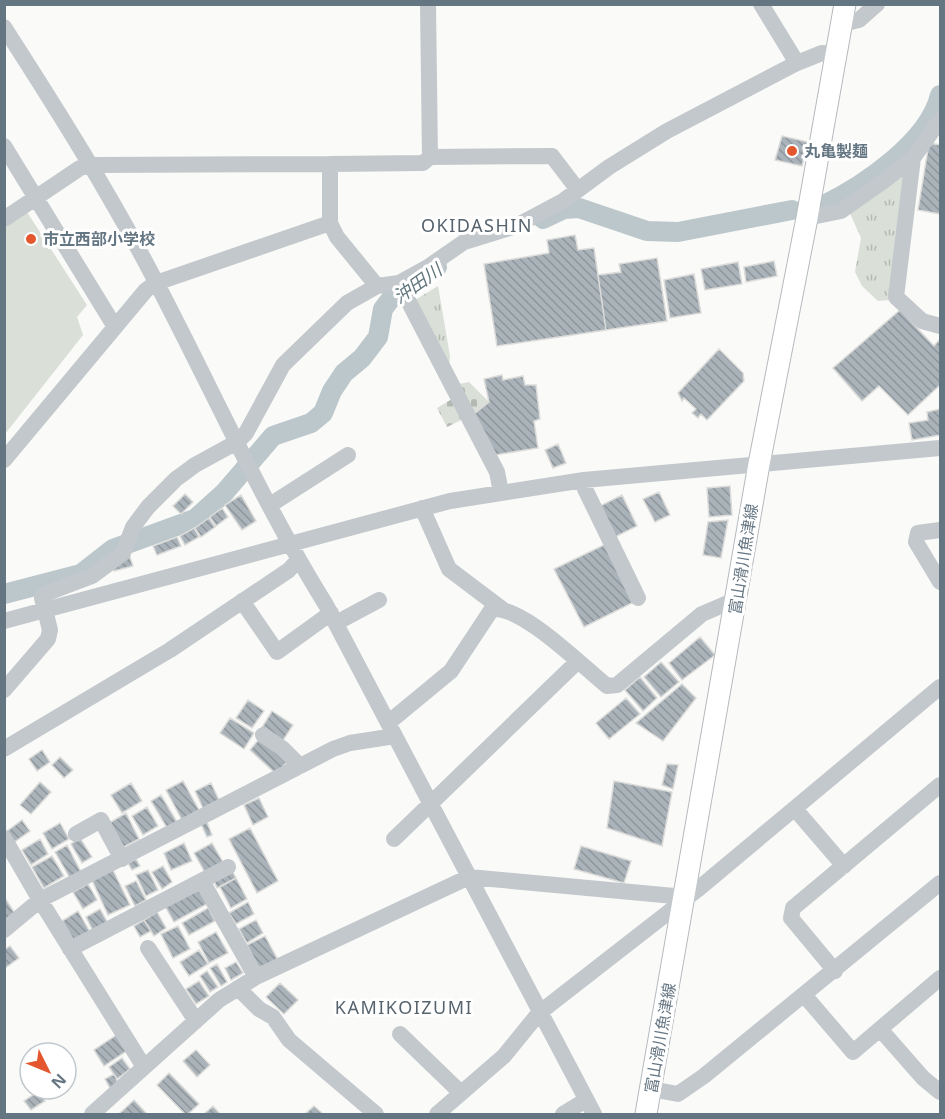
<svg xmlns="http://www.w3.org/2000/svg" width="945" height="1119" font-family="'Noto Sans','Noto Sans JP',sans-serif">
	<style>
		.grass { fill: url(#grass-tufts) }
		.cemetery { fill: url(#cemetery-stones) }
		.pitch { fill: #dadfd7 }
		.lines { fill: none; stroke-linecap: round; stroke-linejoin: round }
		.river { stroke: #bbc7cb; stroke-width: 20 }
		.building { fill: url(#building-back-hatch); stroke: #dcdcda; stroke-width: 1.5 }
		.major-casing { stroke: #b5babe; stroke-width: 23 }
		.minor { stroke: #c3c8cc; stroke-width: 16 }
		.major { stroke: #fff; stroke-width: 21 }
		.poi-dot { fill: #e4572e; stroke: #fff; stroke-width: 2 }
		.labels { text-anchor: middle; dominant-baseline: central; stroke-width: 6; stroke-linejoin: round; paint-order: stroke }
		.poi-label { font-size: 16px; font-weight: bold; fill: #657683; stroke: #fff; text-anchor: start }
		.street-label { font-size: 16px; fill: #657683; stroke: #fff }
		.neighbourhood-label { font-size: 18px; letter-spacing: 1.5px; fill: #57646e; stroke: #fff }
		.water-label { font-size: 18px; font-style: italic; fill: #60757c; stroke: #fff }
	</style>
	<defs>
		<pattern id="grass-tufts" width="24" height="20" patternUnits="userSpaceOnUse" patternTransform="scale(1.5)"><rect width="24" height="20" fill="#dadfd7"/><path d="M3 7l-1-3M5 7V3M7 7l1-3M15 17l-1-3M17 17v-4M19 17l1-3" fill="none" stroke="#b4b9b4"/></pattern>
		<pattern id="cemetery-stones" width="16" height="16" patternUnits="userSpaceOnUse" patternTransform="scale(1.5)"><rect width="16" height="16" fill="#dadfd7"/><path d="M2 7V4a2 2 0 0 1 4 0v3zM10 15v-3a2 2 0 0 1 4 0v3z" fill="#b4b9b4"/></pattern>
		<pattern id="building-back-hatch" width="6" height="6" patternUnits="userSpaceOnUse" patternTransform="scale(1.5)"><rect width="6" height="6" fill="#aab3b9"/><path d="M-1 5l2 2M0 0l6 6M5-1l2 2" fill="none" stroke="#8e969c"/></pattern>
	</defs>
	<rect width="100%" height="100%" fill="#fafaf8"/>
	<!-- grass -->
	<path class="grass" d="M907,173L889,300L878,301L862,286L855,272L861,238L849,211Z
		M438,286L450,356L449,367L415,300Z"/>
	<!-- cemetery -->
	<path class="cemetery" d="M469,382L489,402L474,414L447,427L437,408L452,399L459,384Z"/>
	<!-- pitch -->
	<path class="pitch" d="M27,212L87,305L77,317L83,335L5,434V228Z"/>
	<g class="lines">
		<!-- river -->
		<path class="river" d="M822,206C863,186 929,142 940,95
			M543,219L564,209L579,208L647,231L678,232L792,210
			M4,594L81,574L113,549L195,519L224,493L273,436L311,423L323,413L332,391L344,373L362,358L378,337L383,309L393,296L437,267"/>
	</g>
	<!-- building -->
	<path class="building" d="M782,136L808,142L802,166L775,160Z
		M929,143L940,145V214L918,210Z
		M575,235L578,250L594,248L606,330L497,346L484,264L549,253L547,240Z
		M657,258L667,321L606,330L598,275L621,272L619,264Z
		M774,261L777,276L746,282L744,267Z
		M738,262L742,284L705,290L701,269Z
		M694,274L701,313L670,318L664,280Z
		M900,310L934,346L940,339V385L908,415L879,386L862,401L833,368Z
		M719,349L743,373L744,381L707,420L701,414L698,418L692,413L696,409L684,398L682,401L678,393Z
		M502,375L503,380L523,376L525,385H536L540,419L534,421L538,448L495,455L474,414L489,402L484,379Z
		M940,409V435L912,440L909,423L928,420L927,412Z
		M558,444L566,463L553,468L545,450Z
		M730,486L732,515L709,517L707,488Z
		M659,492L670,515L655,522L643,499Z
		M185,494L193,502L181,514L173,506Z
		M241,495L256,521L242,530L225,505Z
		M622,495L637,526L615,537L600,506Z
		M222,508L228,517L216,526L210,517Z
		M209,518L215,527L201,537L195,528Z
		M728,520L721,558L703,555L708,522Z
		M194,528L199,537L185,545L180,536Z
		M177,537L181,546L157,555L153,546Z
		M608,543L636,601L584,627L554,569Z
		M130,557L133,566L114,571L111,562Z
		M700,637L715,655L682,680L669,663Z
		M661,662L679,682L661,697L644,677Z
		M640,677L657,698L643,711L625,690Z
		M682,684L696,698L663,741L636,723Z
		M626,698L640,714L609,739L596,723Z
		M248,700L264,711L252,728L236,718Z
		M272,711L293,725L282,742L261,729Z
		M230,718L254,733L244,749L220,733Z
		M260,738L287,762L276,774L250,750Z
		M42,750L50,762L37,771L29,759Z
		M60,757L73,770L64,778L52,765Z
		M667,764L678,765L673,789L662,785Z
		M183,781L199,810L182,820L166,790Z
		M614,781L672,792L662,846L607,828Z
		M40,782L51,792L31,814L20,805Z
		M131,783L142,801L122,813L111,795Z
		M211,783L219,800L203,808L195,791Z
		M161,795L177,822L167,828L151,801Z
		M259,798L268,817L253,825L244,805Z
		M147,807L158,826L143,835L132,816Z
		M126,813L139,839L122,848L109,823Z
		M22,820L30,831L13,843L6,832Z
		M207,822L212,835L207,837L201,824Z
		M60,823L69,839L52,849L43,833Z
		M250,828L278,881L257,893L229,839Z
		M80,838L92,857L82,863L71,844Z
		M40,839L48,854L31,865L22,850Z
		M184,843L192,861L171,870L164,853Z
		M212,843L224,864L206,874L194,853Z
		M67,845L81,872L70,878L55,852Z
		M581,846L631,861L624,883L574,869Z
		M52,856L64,876L44,888L32,867Z
		M136,859L140,866L132,870L128,863Z
		M163,866L172,882L162,889L152,872Z
		M112,868L130,905L108,915L91,878Z
		M231,869L236,878L217,888L213,879Z
		M148,870L158,890L146,896L136,875Z
		M236,878L247,899L231,908L220,887Z
		M136,881L146,900L135,906L125,886Z
		M88,884L97,900L83,909L73,892Z
		M198,888L207,904L174,922L165,906Z
		M5,898L16,915L4,922V899Z
		M248,902L254,914L236,924L229,913Z
		M208,908L215,921L189,935L182,923Z
		M100,909L109,925L94,933L86,917Z
		M78,911L90,932L74,941L62,921Z
		M157,912L166,928L154,936L144,920Z
		M144,920L151,931L140,937L134,926Z
		M256,920L263,933L247,943L239,929Z
		M178,926L190,949L173,958L161,934Z
		M216,932L228,953L209,963L198,942Z
		M265,936L278,960L260,970L247,945Z
		M10,946L19,958L5,968L4,950Z
		M199,950L208,964L189,976L180,962Z
		M236,962L243,973L231,980L225,968Z
		M217,964L227,982L221,986L210,968Z
		M207,971L218,987L210,992L200,976Z
		M199,981L209,996L196,1004L186,989Z
		M280,983L298,1000L284,1014L266,997Z
		M118,1034L128,1050L104,1066L94,1050Z
		M196,1050L210,1065L197,1077L183,1061Z
		M122,1058L130,1069L117,1079L109,1067Z
		M169,1073L199,1104L188,1114H185L157,1085Z
		M114,1074L119,1085L111,1090L105,1079Z
		M44,1089H60L62,1093L50,1099Z
		M39,1091L45,1101L31,1110L24,1101Z
		M134,1100L147,1114H119Z
		M213,1106L220,1114H204Z
		M314,1106L323,1114H305Z"/>
	<g class="lines">
		<!-- major casing -->
		<g class="major-casing">
			<path id="major" d="M646,1114L759,464L807,218L845,4"/>
		</g>
		<!-- minor -->
		<path class="minor" d="M428,4L430,157
			M761,4L797,63
			M842,24L859,20L877,4
			M4,27C58,111 111,195 157,284C213,391 262,502 326,605L594,1114
			M4,146L115,327
			M913,158L896,297L922,321L940,326
			M807,218L841,211L885,180L913,158L940,120
			M4,219L80,168L93,165L330,164
			M399,283L497,472L501,492
			M377,286L337,237L330,223V164L423,163L430,157L552,156L578,190
			M4,460L146,290L156,283L330,223
			M584,480L585,489L638,598
			M270,505L348,455
			M422,508L449,569L502,609
			M940,530L918,533L916,542L940,582
			M242,601L277,652L331,613
			M4,621L450,501L584,480L940,448
			M336,623L379,600
			M4,690L48,639L50,630L42,598L47,593L92,576L123,553L133,527L148,507L176,479L195,465L237,442L246,433L283,365L347,303L377,286L399,283L428,267L464,242L516,226L563,201L609,167L667,131L797,63L822,53L837,54
			M388,723L451,671L492,609C523,606 582,666 607,686L617,685L702,614L737,599
			M263,735L282,748L300,766
			M4,749L170,650L289,570L298,560
			M795,809L844,866
			M76,834L101,820L122,859
			M4,838L40,900L144,1067
			M394,839L577,662
			M202,881L256,977
			M4,930L40,900L333,749L350,743L395,736
			M148,948L196,1021
			M70,949L228,867
			M835,971L791,918L793,908L940,785
			M238,988L259,1009L273,1017L289,1040L376,1114
			M805,996L853,1052L940,978
			M880,1029L923,1078L940,1092
			M400,1034L461,1093
			M651,1089L678,1094L704,1076L940,883
			M92,1114L219,1000L256,977L469,877L685,897
			M437,1114L504,1056L539,1013L697,890L940,687
			M563,1114L586,1100"/>
		<!-- major -->
		<use href="#major" class="major"/>
	</g>
	<!-- markers -->
	<g class="poi-dot">
		<circle cx="792" cy="151" r="6"/>
		<circle cx="31" cy="239" r="6"/>
	</g>
	<g class="labels">
		<!-- poi labels -->
		<g class="poi-label">
			<text x="804" y="151">丸亀製麺</text>
			<text x="43" y="239">市立西部小学校</text>
		</g>
		<!-- street labels -->
		<g class="street-label">
			<text transform="translate(743 559) rotate(-81)">富山滑川魚津線</text>
			<text transform="translate(660 1038) rotate(-80)">富山滑川魚津線</text>
		</g>
		<!-- neighbourhood labels -->
		<g class="neighbourhood-label">
			<text x="477" y="225">OKIDASHIN</text>
			<text x="404" y="1007">KAMIKOIZUMI</text>
		</g>
		<!-- water labels -->
		<g class="water-label">
			<text transform="translate(417 283) rotate(-35)">沖田川</text>
		</g>
	</g>
	<!-- border -->
	<rect width="945" height="1119" fill="none" stroke="#657683" stroke-width="12"/>
	<!-- north arrow -->
	<g transform="translate(48 1071) rotate(133)"><circle r="28" fill="#ffffff" stroke="#c1c8cd" stroke-width="1.5"/>
	<path d="M0-4.5L10 22L0 15L-10 22Z" fill="#e4572e"/>
	<text y="-9" font-size="16" font-weight="bold" text-anchor="middle" fill="#657683">N</text>
	</g>
</svg>
